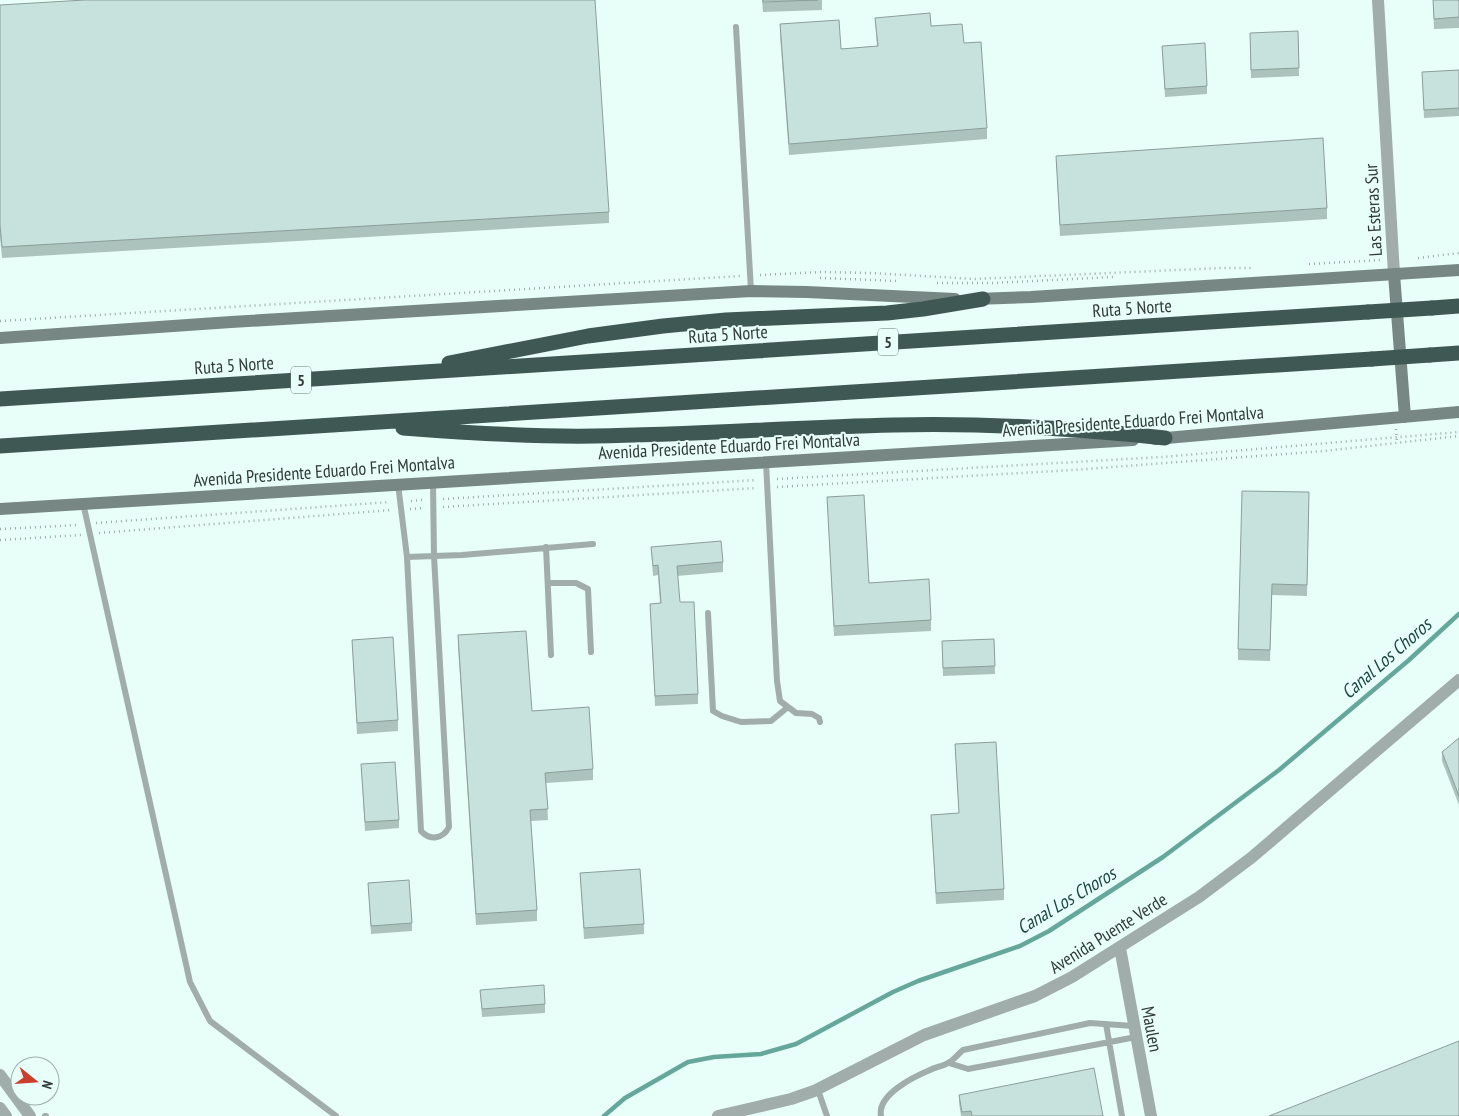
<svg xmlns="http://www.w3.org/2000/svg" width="1459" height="1116" font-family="'PT Sans Narrow',sans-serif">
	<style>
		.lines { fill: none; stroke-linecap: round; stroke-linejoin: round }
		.stream { stroke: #65a89b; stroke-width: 4.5 }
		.path { stroke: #9baca8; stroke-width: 2.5; stroke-dasharray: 1 4; stroke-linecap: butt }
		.service { stroke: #a1adaa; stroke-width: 6 }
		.minor { stroke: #a1adaa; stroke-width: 12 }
		.secondary { stroke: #778884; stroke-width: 12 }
		.motorway { stroke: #405853; stroke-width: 15 }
		.motorway-bridge { stroke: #405853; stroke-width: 15 }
		.wall { fill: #abc2bd }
		.building { fill: #c7e2dc; stroke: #8b9e9a }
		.labels { text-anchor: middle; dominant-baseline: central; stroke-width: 4; stroke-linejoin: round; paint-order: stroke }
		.shield { fill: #e8fef9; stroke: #677672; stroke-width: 1 }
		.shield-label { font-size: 16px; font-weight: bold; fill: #303b38 }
		.street-label { font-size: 18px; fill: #303b38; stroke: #e8fef9 }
		.water-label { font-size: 19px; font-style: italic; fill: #1e4740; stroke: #e8fef9 }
	</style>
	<rect width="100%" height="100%" fill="#e8fef9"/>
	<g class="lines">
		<!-- stream -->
		<path class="stream" d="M604,1116L625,1098L688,1062L714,1057L761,1054L796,1044L893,992L918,981L1020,946L1049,931L1163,857L1279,770L1409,660L1459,614"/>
		<!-- path -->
		<path class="path" d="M1418,258L1459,253
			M1309,264L1381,260
			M760,275L823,272L870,273L975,279L1222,268H1254
			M820,278L899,281
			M937,283H994L1114,277
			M0,321L740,276
			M1396,429L1397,443
			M777,479L1162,457L1459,432
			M777,487L1073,470L1324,451L1459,436
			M443,499L757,480
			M411,501L422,500
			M443,507L757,488
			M410,509L425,508
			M96,523L390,502
			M0,529L78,525
			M99,533L392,510
			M0,540L81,535"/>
		<!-- service -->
		<path class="service" d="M736,27L751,291
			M766,462L777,681L780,701L796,713L812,714L819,718L820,722
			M398,484L407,557L421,831C430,841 443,839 449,827L434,556L433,483
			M83,503L190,982L210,1021L336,1116
			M546,547L551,655
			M407,557L462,555L593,544
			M549,583H576L588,589L591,652
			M708,613L713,711L722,716L741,722L771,721L788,707
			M1106,1024L1122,1116
			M949,1063L968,1069L1136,1037
			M818,1090L827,1116
			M45,1116H46
			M881,1116C877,1095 913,1077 930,1070C936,1067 943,1066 948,1063C954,1060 958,1054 963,1050L1090,1023L1134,1026"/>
		<!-- minor -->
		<path class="minor" d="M1378,0L1394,274
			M1120,948L1151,1116
			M0,1075L30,1116
			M0,1108L6,1116
			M718,1116L791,1099L814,1091L924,1035L1035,996L1072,977L1199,897L1251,858L1459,680"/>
		<!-- secondary -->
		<path class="secondary" d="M1394,274L1405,417
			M975,299L1031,297L1459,270
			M0,338L231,322L751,291L807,292L955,299
			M1155,439L1459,412
			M0,509L1133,440"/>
		<!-- motorway -->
		<path class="motorway" d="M1432,308L1459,306
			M1430,355L1459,353
			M449,363L588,336L663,326L726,320L887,313L923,309L983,299
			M0,399L1368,312
			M403,428C467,433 531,437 595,436C695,435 794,427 894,425C985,423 1075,428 1165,438
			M0,446L1372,359"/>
		<!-- motorway-bridge -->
		<path class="motorway-bridge" d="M1368,312L1432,308
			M1372,359L1430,355"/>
	</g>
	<!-- wall -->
	<path class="wall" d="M762,0H822V10L763,12Z
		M1433,0H1459V28L1434,29Z
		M0,5L609,212V223L2,258L0,236Z
		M875,18L931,26L964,43L987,128V139L789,155L780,35V24L841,49L877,46Z
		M1298,31L1299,76L1251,78L1250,41Z
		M1162,46L1207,86V94L1165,97Z
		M1459,70V116L1424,118L1422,72Z
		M1056,156L1327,208V219L1060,236Z
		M827,497L869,583L931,620V631L834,636Z
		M1309,503L1307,596L1272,595L1270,661L1238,660V649Z
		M651,547L723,562V572L677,576L680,602L698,694V704L655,706L650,604L660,603L658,575L653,576Z
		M458,635L532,711L593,769V780L546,783L548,820L531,821L537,910V921L476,925L458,646Z
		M994,639L995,674L943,676L942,641Z
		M352,640L398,720V731L357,734Z
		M1459,738V805L1442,761V752Z
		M955,744L1004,889V900L936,904L931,815L959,813Z
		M361,764L399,820V828L365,831Z
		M580,873L644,924V934L584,939Z
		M368,883L412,923V931L371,934Z
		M480,990L545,1004V1013L482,1017Z
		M959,1095L1103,1116H961L959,1103Z"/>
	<!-- building -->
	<path class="building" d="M85,0H595L609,212L2,247L0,225V5Z
		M763,0H818L763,2Z
		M1433,0H1459V17L1434,19Z
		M930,13L931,26L962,24L964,43L981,42L987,128L789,144L780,24L839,20L841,49L878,46L875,18Z
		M1298,31L1299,68L1251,70L1250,33Z
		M1205,43L1207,86L1165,89L1162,46Z
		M1459,70V108L1424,110L1422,72Z
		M1323,138L1327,208L1060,225L1056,156Z
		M1242,491L1309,492L1307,585L1272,584L1270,650L1238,649Z
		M864,495L869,583L929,579L931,620L834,626L827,497Z
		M721,541L723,562L677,566L680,602H694L698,694L655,696L650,604L661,603L658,565L653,566L651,547Z
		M526,631L532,711L589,707L593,769L545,773L548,809L530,810L537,910L476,914L458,635Z
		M393,637L398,720L357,723L352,640Z
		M994,639L995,666L943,668L942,641Z
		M1459,738V796L1442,752Z
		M996,742L1004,889L936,893L931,815L959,813L955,744Z
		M395,762L399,820L365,822L361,764Z
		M640,869L644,924L584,928L580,873Z
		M409,880L412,923L371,926L368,883Z
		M544,985L545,1004L482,1009L480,990Z
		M1459,1041V1116H1269Z
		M1094,1068L1103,1116H972L971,1111L962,1112L959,1095Z"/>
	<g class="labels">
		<!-- shield labels -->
		<g class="shield">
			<rect x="878" y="328.5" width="20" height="27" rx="4"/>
			<rect x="291" y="366.5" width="20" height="27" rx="4"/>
		</g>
		<g class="shield-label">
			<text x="888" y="342">5</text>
			<text x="301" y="380">5</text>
		</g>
		<!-- street labels -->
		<g class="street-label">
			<text transform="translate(1373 210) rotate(-93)">Las Esteras Sur</text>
			<text transform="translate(1132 308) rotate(-4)">Ruta 5 Norte</text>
			<text transform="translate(728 334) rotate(-4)">Ruta 5 Norte</text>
			<text transform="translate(234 365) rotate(-4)">Ruta 5 Norte</text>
			<text transform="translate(1133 421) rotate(-4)">Avenida Presidente Eduardo Frei Montalva</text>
			<text transform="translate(729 446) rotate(-3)">Avenida Presidente Eduardo Frei Montalva</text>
			<text transform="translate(324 471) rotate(-4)">Avenida Presidente Eduardo Frei Montalva</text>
			<text transform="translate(1108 933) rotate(-32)">Avenida Puente Verde</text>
			<text transform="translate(1152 1029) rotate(79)">Maulen</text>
		</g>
		<!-- water labels -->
		<g class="water-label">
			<text transform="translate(1386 658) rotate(-41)">Canal Los Choros</text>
			<text transform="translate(1066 900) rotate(-31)">Canal Los Choros</text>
		</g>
	</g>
	<!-- north arrow -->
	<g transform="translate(35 1081) rotate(107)"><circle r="24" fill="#e8fef9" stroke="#9eb0ac"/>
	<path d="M0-4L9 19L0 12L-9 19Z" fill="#ca3e2b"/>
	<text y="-8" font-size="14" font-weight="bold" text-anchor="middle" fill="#303b38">N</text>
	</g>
</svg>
